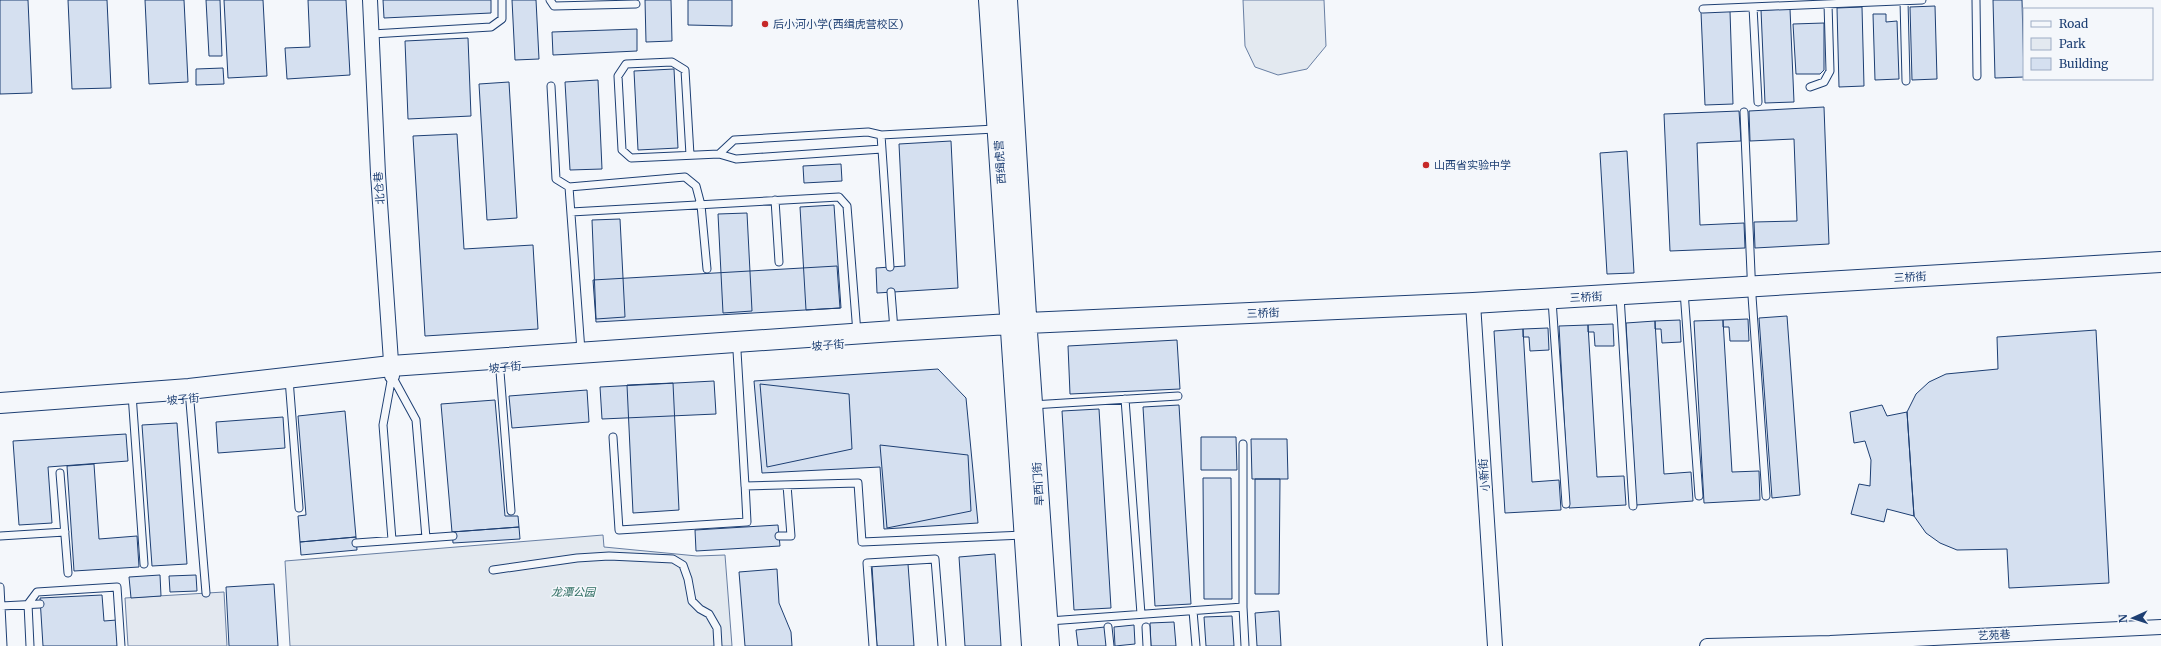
<svg xmlns="http://www.w3.org/2000/svg" width="2161" height="646" font-family="Merriweather,'Noto Sans SC',serif">
	<style>
		.green { fill: #e3e9f0; stroke: #687fa3 }
		.parking { fill: #e3e8f0; stroke: #687fa3 }
		.building { fill: #d5e0f0; stroke: #1d3f73 }
		.lines { fill: none; stroke-linecap: round; stroke-linejoin: round }
		.lane-casing { stroke: #1d3f73; stroke-width: 9 }
		.street-casing { stroke: #1d3f73; stroke-width: 16 }
		.secondary-casing { stroke: #1d3f73; stroke-width: 22 }
		.lane { stroke: #f4f7fb; stroke-width: 7 }
		.street { stroke: #f4f7fb; stroke-width: 14 }
		.secondary { stroke: #f4f7fb; stroke-width: 20 }
		.poi-dot { fill: #c62828; stroke: #f4f7fb; stroke-width: 1.5 }
		.labels { text-anchor: middle; dominant-baseline: central; stroke-width: 3; stroke-linejoin: round; paint-order: stroke }
		.poi-label { font-size: 11px; fill: #1d3f73; stroke: #f4f7fb; text-anchor: start }
		.street-label { font-size: 11px; fill: #1d3f73; stroke: #f4f7fb }
		.park-label { font-size: 11px; font-style: italic; fill: #2c6c60; stroke: #f4f7fb }
	</style>
	<rect width="100%" height="100%" fill="#f4f7fb"/>
	<!-- green -->
	<path class="green" d="M1243,0H1324L1326,46L1307,69L1278,75L1255,67L1245,46Z
		M603,535L604,547L697,556L725,555L732,646H290L285,561Z"/>
	<!-- parking -->
	<path class="parking" d="M224,592L227,646H128L125,598Z"/>
	<!-- building -->
	<path class="building" d="M0,0H28L32,93L0,94Z
		M68,0H107L111,88L72,89Z
		M145,0H184L188,82L149,84Z
		M206,0H220L222,56H209Z
		M224,0H263L267,76L228,78Z
		M308,0H346L350,75L287,79L285,48L310,47Z
		M383,0H491V13L384,18Z
		M512,0H536L539,59L515,60Z
		M645,0H671L672,41L646,42Z
		M688,0H732V26L688,25Z
		M1993,0H2022L2024,77L1995,78Z
		M1935,6L1937,79L1912,80L1910,7Z
		M1862,7L1864,86L1839,87L1837,8Z
		M1790,9L1794,102L1765,103L1761,10Z
		M1730,11L1733,104L1705,105L1701,12Z
		M1873,14H1886V22L1897,21L1899,79L1875,80Z
		M1824,23V70L1820,74H1796L1793,24Z
		M637,29V51L553,55L552,32Z
		M468,38L471,116L408,119L405,41Z
		M223,68L224,84L196,85V69Z
		M674,69L678,148L638,150L634,71Z
		M598,80L602,169L570,170L565,82Z
		M509,82L517,218L487,220L479,84Z
		M1824,107L1829,244L1755,248L1754,222L1797,221L1794,139L1750,141L1749,111Z
		M1739,111L1741,141L1697,143L1700,225L1744,223L1745,248L1670,251L1664,114Z
		M457,134L464,249L533,245L538,329L425,336L413,136Z
		M951,141L958,288L877,293L876,268L905,266L899,144Z
		M1627,151L1634,273L1607,274L1600,153Z
		M841,164L842,181L804,183L803,166Z
		M834,205L841,308L806,310L800,207Z
		M747,213L752,311L723,313L718,214Z
		M620,219L625,317L596,319L592,220Z
		M837,266L840,308L596,322L593,280Z
		M1787,316L1800,495L1772,498L1759,318Z
		M1748,319L1749,341H1730L1729,327H1723V320Z
		M1680,320L1681,342L1662,343L1661,329H1655V321Z
		M1723,320L1732,472L1759,471L1760,500L1704,503L1694,321Z
		M1655,321L1664,474L1691,472L1693,501L1636,505L1626,323Z
		M1613,324L1614,346H1595L1594,332H1588V325Z
		M1588,325L1597,477L1624,476L1626,505L1569,508L1559,326Z
		M1548,328L1549,350L1530,351L1529,337H1523V329Z
		M1523,329L1532,482L1559,480L1561,510L1505,513L1494,331Z
		M2096,330L2109,583L2009,588L2007,549L1957,550L1940,543L1926,533L1914,516L1907,412L1916,394L1929,382L1946,374L1998,369L1997,337Z
		M1177,340L1180,389L1070,394L1068,346Z
		M938,369L966,398L978,523L884,529L880,467L762,473L754,381Z
		M714,381L716,414L602,419L600,387Z
		M673,383L679,510L633,513L627,385Z
		M760,384L849,394L852,449L767,467Z
		M587,390L589,422L512,428L509,396Z
		M495,400L505,516H518L519,527L452,532L441,404Z
		M1179,405L1191,604L1155,606L1143,407Z
		M1882,405L1887,416L1907,412L1914,516L1887,509L1884,522L1851,514L1859,484L1870,486L1871,460L1865,441L1854,443L1850,412Z
		M1099,409L1111,608L1074,610L1062,411Z
		M345,411L356,537L300,542L298,516L306,515L298,416Z
		M283,417L285,448L218,453L216,422Z
		M177,423L187,564L152,566L142,425Z
		M126,434L128,461L48,467L52,523L19,525L13,441Z
		M1201,437H1236L1237,470H1201Z
		M1251,439H1287L1288,479H1252Z
		M880,445L968,455L971,511L887,528Z
		M94,464L99,539L137,536L139,567L74,571L67,466Z
		M1203,478H1231L1232,599H1204Z
		M1255,479H1280L1279,594H1255Z
		M778,525L780,546L696,551L695,530Z
		M519,527L520,539L453,543L452,532Z
		M356,537L357,550L301,555L300,542Z
		M995,554L1001,646H965L959,557Z
		M908,564L914,646H877L872,566Z
		M777,569L779,603L791,632L792,646H745L739,572Z
		M160,575L161,596L131,598L129,577Z
		M196,575L197,591L170,592L169,576Z
		M274,584L278,646H229L226,587Z
		M102,595L104,621L117,620L118,646H43L40,598Z
		M1279,611L1281,646H1257L1255,613Z
		M1232,616L1234,646H1206L1204,617Z
		M1174,622L1176,646H1151L1150,623Z
		M1134,625L1135,644L1115,646L1114,627Z
		M1105,627L1107,646H1078L1076,630Z"/>
	<g class="lines">
		<!-- lane casing -->
		<g class="lane-casing">
			<path id="lane" d="M550,0L554,6L636,4
				M1976,0L1977,76
				M1904,1L1906,81
				M1753,7L1758,102
				M1703,9L1922,0
				M372,34L491,27L502,19V0
				M551,86L556,179L569,187L581,351
				M1810,87L1824,82L1830,71L1828,4
				M1744,112L1752,296L1766,496
				M881,135L890,267
				M882,149L736,159L719,154L734,140L868,132L881,135L995,129
				M690,155L685,70L672,62L626,64L618,76L622,150L631,158L719,154
				M569,187L685,177L696,186L701,205L707,269
				M775,200L779,262
				M571,212L839,197L847,206L857,333
				M1684,291L1699,496
				M891,292L894,330
				M1620,296L1633,506
				M1552,300L1566,504
				M737,351L745,486L858,483L862,542L1022,535
				M499,359L511,511
				M289,379L299,508
				M189,390L206,593
				M132,394L144,564
				M1125,399L1141,614
				M1032,405L1178,396
				M613,437L619,530L747,522L745,483
				M1243,444V607L1245,646
				M60,473L68,573
				M0,536L65,532
				M779,536H791L787,485
				M392,540L383,425L392,376L416,420L426,538
				M356,543L453,536
				M493,570L577,558L609,556L673,559L683,565L688,579L692,601L700,609L709,614L717,628L718,646
				M0,587L3,646
				M1,606L40,604
				M1193,611L1196,646
				M1049,621L1243,607
				M1108,627L1110,646
				M1146,627L1147,646
				M30,646L28,604L37,592L117,587L121,646
				M873,646L867,563L935,559L942,646"/>
		</g>
		<!-- street casing -->
		<g class="street-casing">
			<path id="street" d="M370,0L378,174L392,376
				M1473,303L1495,646
				M1707,646L1830,643L2161,627"/>
		</g>
		<!-- secondary casing -->
		<g class="secondary-casing">
			<path id="secondary" d="M989,0L1032,646
				M1007,0L1027,332L1049,646
				M0,403L189,389L391,366L894,331L1027,323L1473,303L2161,262"/>
		</g>
		<!-- lane -->
		<use href="#lane" class="lane"/>
		<!-- street -->
		<use href="#street" class="street"/>
		<!-- secondary -->
		<use href="#secondary" class="secondary"/>
	</g>
	<!-- markers -->
	<g class="poi-dot">
		<circle cx="765" cy="24" r="4"/>
		<circle cx="1426" cy="165" r="4"/>
	</g>
	<g class="labels">
		<!-- poi labels -->
		<g class="poi-label">
			<text x="773" y="24">后小河小学(西缉虎营校区)</text>
			<text x="1434" y="165">山西省实验中学</text>
		</g>
		<!-- street labels -->
		<g class="street-label">
			<text transform="translate(1000 162) rotate(-94)">西缉虎营</text>
			<text transform="translate(379 188) rotate(-94)">北仓巷</text>
			<text transform="translate(1910 277) rotate(-3)">三桥街</text>
			<text transform="translate(1586 297) rotate(-3)">三桥街</text>
			<text transform="translate(1263 313) rotate(-2)">三桥街</text>
			<text transform="translate(828 345) rotate(-4)">坡子街</text>
			<text transform="translate(505 367) rotate(-5)">坡子街</text>
			<text transform="translate(183 399) rotate(-5)">坡子街</text>
			<text transform="translate(1484 475) rotate(-94)">小新街</text>
			<text transform="translate(1038 484) rotate(-94)">旱西门街</text>
			<text transform="translate(1994 635) rotate(-3)">艺苑巷</text>
		</g>
		<!-- park labels -->
		<g class="park-label">
			<text x="573" y="592">龙潭公园</text>
		</g>
	</g>
	<!-- legend -->
	<rect x="2023" y="8" width="130" height="72" fill="#f4f7fb" stroke="#9eadc5"/>
	<rect x="2031" y="21" width="20" height="6" fill="#f4f7fb" stroke="#9eadc5"/>
	<text x="2059" y="28" font-size="12" fill="#1d3f73">Road</text>
	<rect x="2031" y="38" width="20" height="12" fill="#e3e9f0" stroke="#9eadc5"/>
	<text x="2059" y="48" font-size="12" fill="#1d3f73">Park</text>
	<rect x="2031" y="58" width="20" height="12" fill="#d5e0f0" stroke="#9eadc5"/>
	<text x="2059" y="68" font-size="12" fill="#1d3f73">Building</text>
	<!-- north arrow -->
	<g transform="translate(2133 618) rotate(267)" stroke="#f4f7fb" stroke-width="3" paint-order="stroke">
	<path d="M0-3L7 15L0 10L-7 15Z" fill="#1d3f73"/>
	<text y="-6" font-size="11" font-weight="bold" text-anchor="middle" fill="#1d3f73">N</text>
	</g>
</svg>
